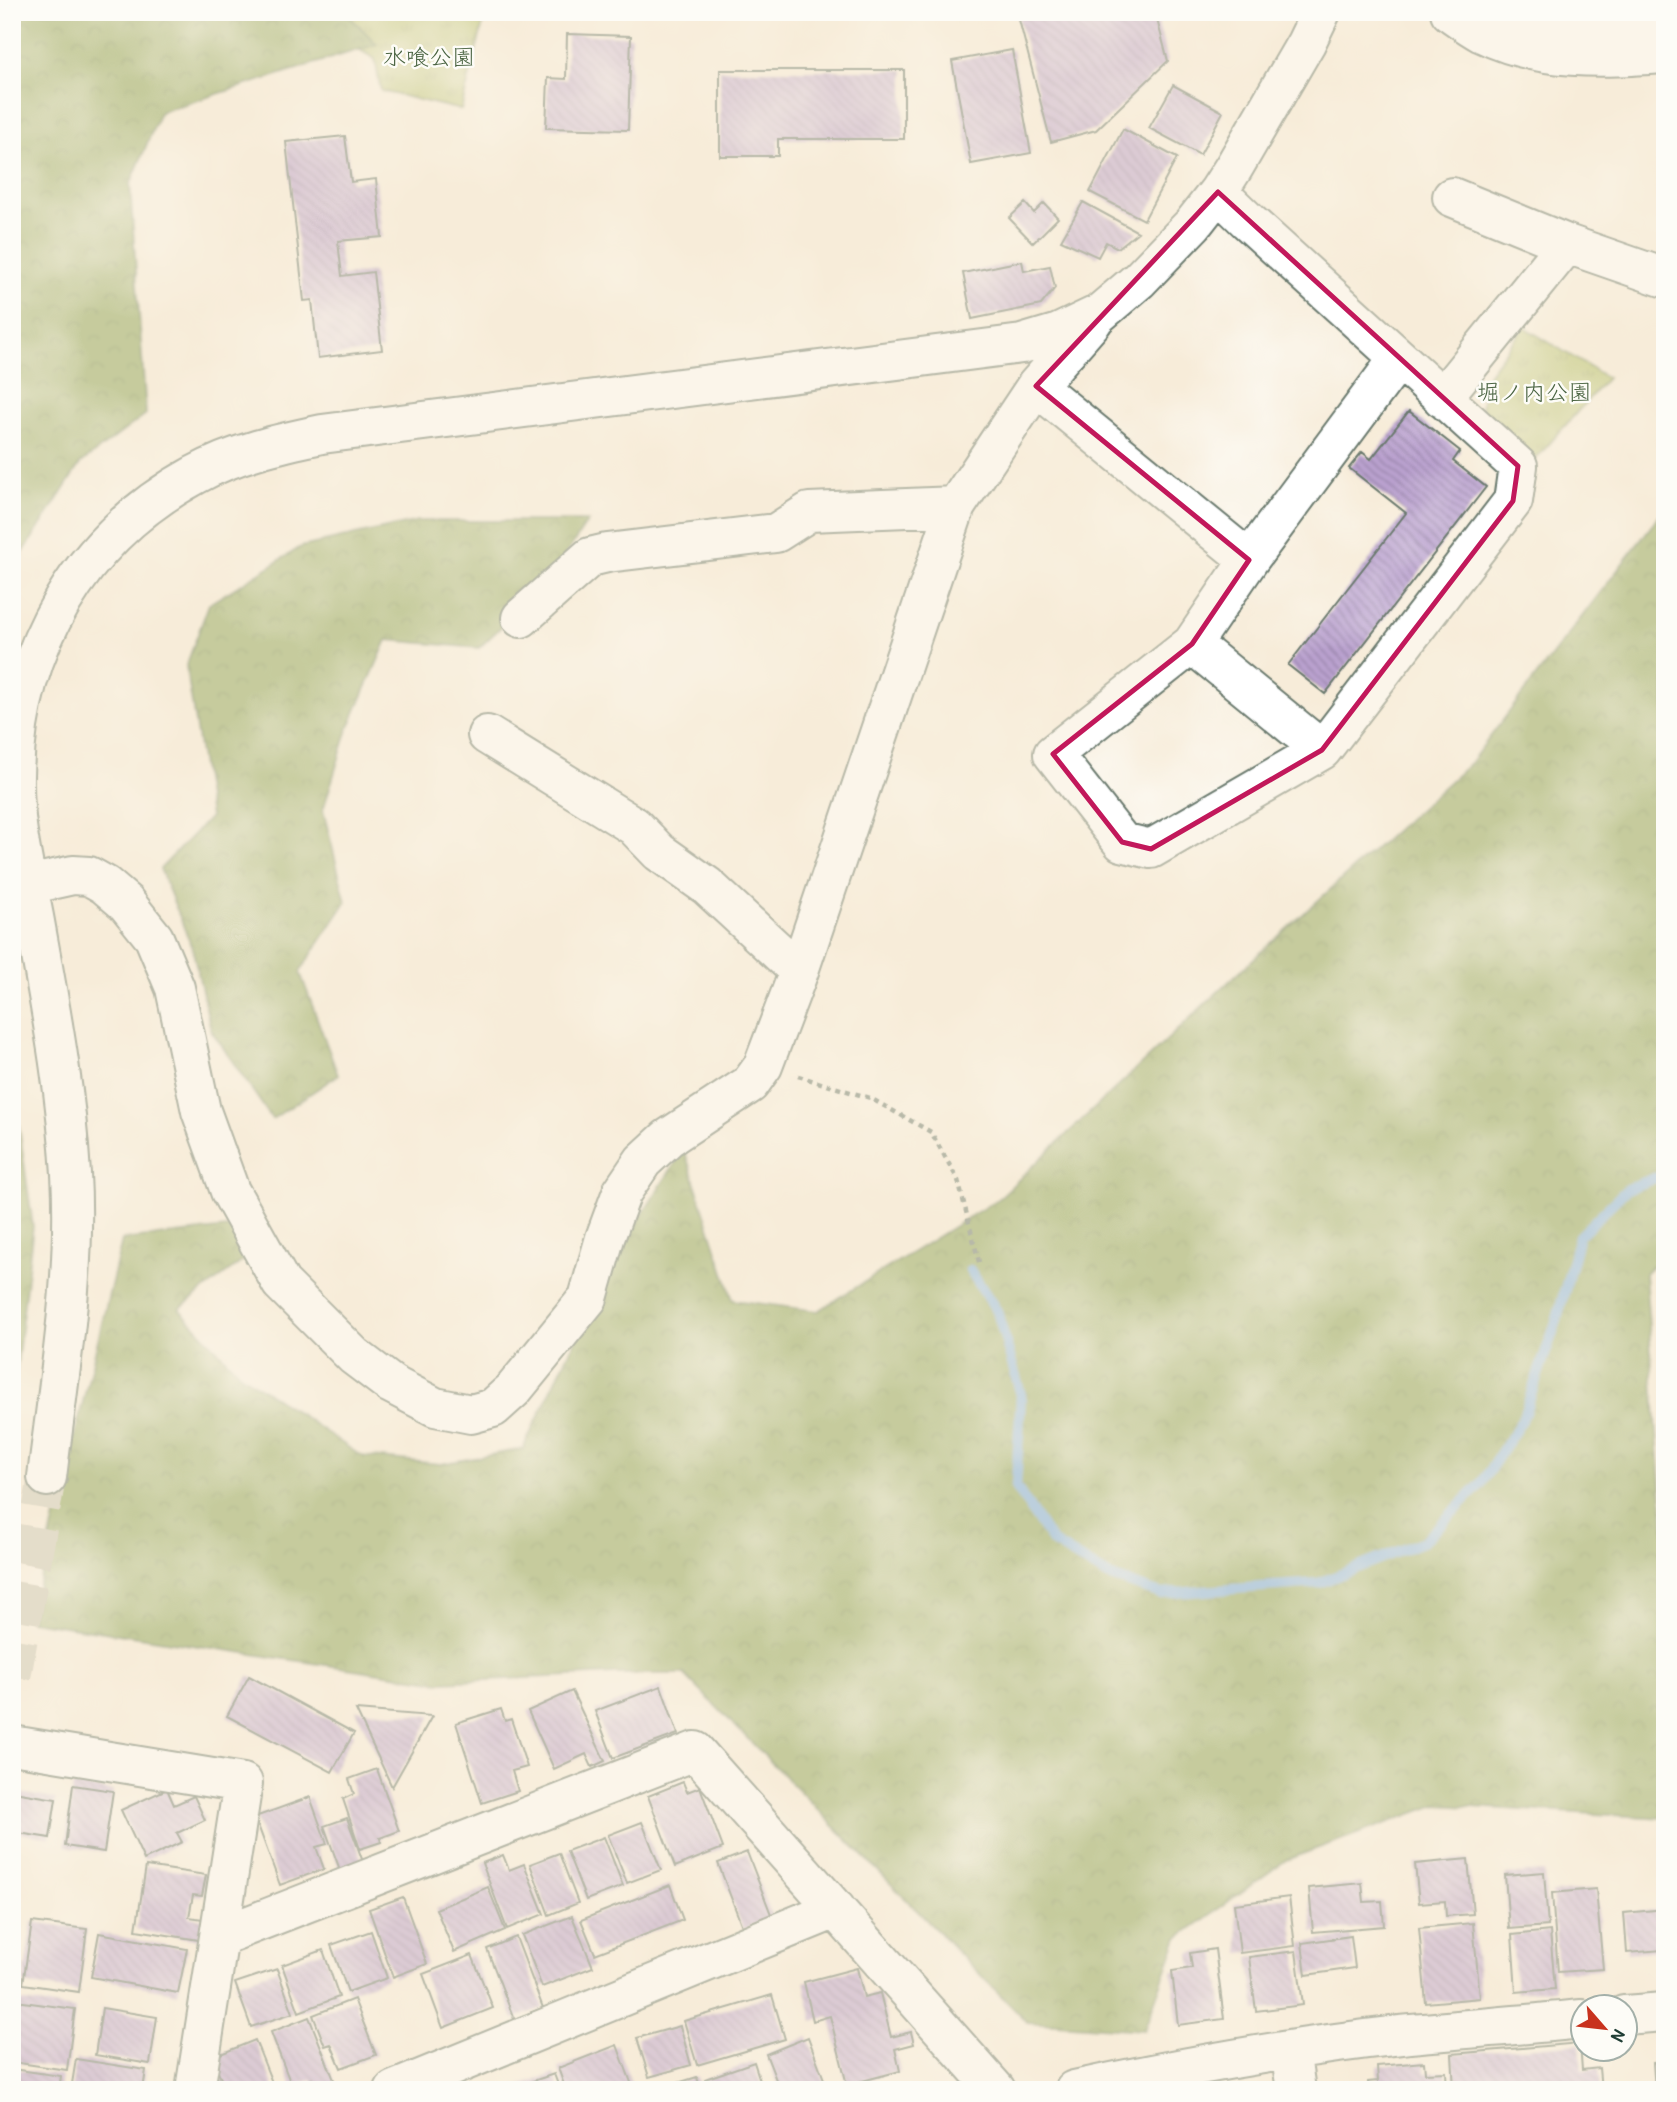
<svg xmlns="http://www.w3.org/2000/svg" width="1677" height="2102" font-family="'Patrick Hand','Klee One',sans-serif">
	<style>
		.grass { fill: url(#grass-tufts); stroke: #667c49; stroke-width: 2 }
		.forest { fill: url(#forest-crowns); stroke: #547044; stroke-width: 2 }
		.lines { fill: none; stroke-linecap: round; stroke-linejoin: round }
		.stream { stroke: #73abe2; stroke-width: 10 }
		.building { fill: url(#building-back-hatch) }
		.minor-tunnel { stroke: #ccc9b8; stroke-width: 38; stroke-dasharray: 38 19; stroke-linecap: butt }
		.minor-casing { stroke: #6b7a6e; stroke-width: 42 }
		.path { stroke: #6b7a6e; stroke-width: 4.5; stroke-dasharray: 5 5; stroke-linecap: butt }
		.minor { stroke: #fff; stroke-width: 38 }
		.marked { fill: none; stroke: #c2185b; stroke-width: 5; stroke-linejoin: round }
		.labels { text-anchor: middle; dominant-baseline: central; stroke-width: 5; stroke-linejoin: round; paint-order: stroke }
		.park-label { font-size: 23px; fill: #496341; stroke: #fdfcf7 }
	</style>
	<defs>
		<pattern id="grass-tufts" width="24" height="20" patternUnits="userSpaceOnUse" patternTransform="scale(1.75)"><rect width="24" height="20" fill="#acbb5e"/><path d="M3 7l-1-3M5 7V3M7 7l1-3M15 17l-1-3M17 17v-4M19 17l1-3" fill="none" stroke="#8b994e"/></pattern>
		<pattern id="forest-crowns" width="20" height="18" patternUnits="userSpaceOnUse" patternTransform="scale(1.75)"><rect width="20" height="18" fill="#89a355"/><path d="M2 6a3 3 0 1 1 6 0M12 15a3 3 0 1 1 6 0" fill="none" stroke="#6f8647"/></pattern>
		<pattern id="building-back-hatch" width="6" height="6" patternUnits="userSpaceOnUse" patternTransform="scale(1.75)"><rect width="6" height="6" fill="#baa1cf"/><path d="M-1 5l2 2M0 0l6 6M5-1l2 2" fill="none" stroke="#9784a9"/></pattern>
	</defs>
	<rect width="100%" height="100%" fill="#fdfcf7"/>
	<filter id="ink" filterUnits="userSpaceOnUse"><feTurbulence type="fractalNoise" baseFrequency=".0143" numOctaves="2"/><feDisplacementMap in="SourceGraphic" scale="14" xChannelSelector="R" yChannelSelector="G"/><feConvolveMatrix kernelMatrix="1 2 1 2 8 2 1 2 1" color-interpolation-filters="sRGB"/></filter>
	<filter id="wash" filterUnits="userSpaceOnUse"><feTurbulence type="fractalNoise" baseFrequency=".00686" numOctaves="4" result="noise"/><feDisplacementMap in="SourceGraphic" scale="28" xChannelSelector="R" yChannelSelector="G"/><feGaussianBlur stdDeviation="1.57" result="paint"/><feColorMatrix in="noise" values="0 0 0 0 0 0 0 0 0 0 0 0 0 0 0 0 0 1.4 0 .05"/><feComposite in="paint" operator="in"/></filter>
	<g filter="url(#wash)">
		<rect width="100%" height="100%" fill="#f7ecd9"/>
		<!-- grass -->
		<path class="grass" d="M331,12H486L461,110L381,91L375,59L325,29Z
			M1524,327L1607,378L1535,460L1481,410L1484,380Z"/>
		<!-- forest -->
		<path class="forest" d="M12,12H345L377,44L160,112L130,185L146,414L80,464L12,570Z
			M1665,508V1254L1645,1274L1665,1537V1818L1436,1805L1286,1860L1178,1938L1144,2030L1027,2022L684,1674H614L440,1682L30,1621L122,1240L236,1227L256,1251L179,1309L239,1373L361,1456L440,1464L523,1449L568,1355L640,1218L684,1149L733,1300L818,1311L998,1199L1239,972L1470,763Z
			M418,521H588L547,583L479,648L387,640L348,729L323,810L346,902L300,972L338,1075L272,1119L211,1030L192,947L160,869L210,817L186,666L209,604L301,547Z
			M12,1077L33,1226L12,1407Z"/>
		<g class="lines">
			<!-- stream -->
			<path class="stream" d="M970,1270L997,1311L1021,1395L1016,1487L1052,1542L1108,1576L1161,1594L1319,1583L1424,1541L1480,1485L1522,1420L1556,1323L1579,1236L1627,1189L1665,1174"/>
		</g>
		<g id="blocks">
			<!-- building -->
			<path class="building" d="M1017,12H1155L1168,61L1096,130L1051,142Z
				M567,34L631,36L628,130L546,128L548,78L566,79Z
				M1012,50L1031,153L971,164L952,61Z
				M720,70H904V139H778V156H720Z
				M1173,85L1223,112L1200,155L1149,128Z
				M1123,129L1177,158L1144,220L1090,192Z
				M345,136L351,182L376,179L382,237L338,241L342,276L373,272L382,350L318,358L312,300L304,301L286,142Z
				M1083,202L1138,232L1118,248L1106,242L1098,257L1061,240Z
				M1025,203L1034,213L1044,203L1058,218L1033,243L1009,218Z
				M1022,261L1024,271L1050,266L1055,288L1041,305L972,319L963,273Z
				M1409,411L1460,451L1453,461L1486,487L1325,694L1288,665L1406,513L1349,468L1362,452L1371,459Z
				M249,1676L354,1733L332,1772L227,1716Z
				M661,1686L678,1734L613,1758L595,1711Z
				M572,1691L605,1761L592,1767L586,1754L554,1769L528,1711Z
				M501,1709L505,1721L511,1719L527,1767L512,1771L518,1791L482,1803L456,1723Z
				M356,1710L432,1716L392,1787Z
				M377,1769L399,1831L380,1838L381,1842L360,1849L343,1799L354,1794L349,1779Z
				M683,1782L687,1792L700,1787L723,1848L675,1867L648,1796Z
				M73,1785L113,1791L104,1852L65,1846Z
				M167,1789L174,1805L194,1796L205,1820L177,1833L182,1842L144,1860L121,1810Z
				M14,1792L56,1799L50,1838L12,1832Z
				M310,1797L327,1844L316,1847L324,1869L280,1885L255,1817Z
				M347,1818L363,1862L340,1870L324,1826Z
				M642,1822L661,1870L627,1883L608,1835Z
				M604,1837L623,1886L586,1900L567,1851Z
				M747,1852L772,1917L743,1929L718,1863Z
				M559,1853L578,1903L549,1915L530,1864Z
				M503,1855L509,1870L524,1864L544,1914L507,1929L482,1863Z
				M1468,1859L1473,1914L1446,1916L1445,1901L1419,1903L1415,1864Z
				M146,1866L206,1875L202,1896L193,1895L189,1917L203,1919L199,1940L136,1930Z
				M1544,1872L1548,1926L1509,1929L1505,1875Z
				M1362,1883L1364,1902L1382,1901L1384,1926L1313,1932L1309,1888Z
				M670,1885L683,1920L595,1954L581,1920Z
				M488,1887L505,1930L454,1952L436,1909Z
				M1596,1889L1603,1969L1558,1972L1552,1893Z
				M403,1897L427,1964L393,1977L369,1909Z
				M1289,1897L1295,1946L1240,1953L1234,1904Z
				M1665,1909V1963H1663L1662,1950L1627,1953L1624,1913Z
				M572,1916L593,1967L542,1987L522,1935Z
				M32,1922L87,1929L79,1992L23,1984Z
				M1473,1923L1480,1998L1426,2003L1419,1928Z
				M371,1931L387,1978L348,1992L331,1945Z
				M1550,1931L1555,1989L1516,1992L1512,1935Z
				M99,1933L187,1949L178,1993L91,1977Z
				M1351,1936L1355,1968L1306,1975L1302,1943Z
				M516,1937L543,2008L514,2019L487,1949Z
				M1215,1949L1224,2019L1178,2025L1172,1971L1192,1968L1190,1953Z
				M323,1950L339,1997L299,2012L282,1965Z
				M1296,1951L1303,2005L1256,2011L1249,1957Z
				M472,1955L493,2008L443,2028L423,1974Z
				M857,1968L864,1997L880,1993L891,2037L911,2032L914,2044L895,2049L900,2071L847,2085L830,2016L813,2021L804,1982Z
				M277,1969L293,2013L251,2027L235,1983Z
				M772,1995L785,2039L697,2065L684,2021Z
				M354,1999L376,2055L341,2068L331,2044L325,2046L313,2015Z
				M16,2001L75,2009L67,2070L12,2062V2030Z
				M102,2008L157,2017L150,2064L95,2055Z
				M309,2017L338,2090H317L312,2079L292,2087L271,2032Z
				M680,2026L691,2065L649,2077L637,2038Z
				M808,2037L828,2090H780L766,2054Z
				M255,2040L275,2090H225L213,2057Z
				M1580,2043L1582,2070L1599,2068L1601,2090H1454L1452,2054Z
				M617,2045L633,2088L628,2090H566L558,2068Z
				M76,2059L146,2070L143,2090H71Z
				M754,2062L763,2090H708L705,2079Z
				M1424,2062L1425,2073L1446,2072L1447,2090H1368V2082L1378,2081L1377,2066Z
				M1665,2062V2090H1655L1653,2063Z
				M12,2069L61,2076L59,2090H12Z
				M554,2074L560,2090H516L515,2087Z
				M697,2077L701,2090H658V2089Z"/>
		</g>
	</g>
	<g filter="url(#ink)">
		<use href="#blocks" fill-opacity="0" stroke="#6b7a6e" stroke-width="2"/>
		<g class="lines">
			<!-- minor-tunnel -->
			<path class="minor-tunnel" d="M12,1677L47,1477"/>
			<!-- minor casing -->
			<g class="minor-casing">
				<path id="minor" d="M1450,12C1460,19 1471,27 1482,33C1541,62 1602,58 1665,54
					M1507,12C1550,30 1600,36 1646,31
					M1218,192L1248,221L1518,466L1513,501L1322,750L1151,849L1122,842L1053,754L1192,644L1249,560L1399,358
					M1452,197L1567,244L1665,278
					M1036,386L1249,560
					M1442,398L1567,244
					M521,618L590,557L607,553L776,533L809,512L956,506
					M1192,644L1322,750
					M487,735L634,826L659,852L707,886L799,971
					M28,885L73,875L89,876L105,885L126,903L154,938L175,988L201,1111L230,1191L281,1283L354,1356L391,1384L435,1407L471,1414L493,1408L513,1390L588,1298L605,1238L622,1192L643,1161L668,1138L750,1084L763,1066L799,971L956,506L1036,386L1093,321
					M47,1477C59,1377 77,1275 71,1174C66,1089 50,1006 35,922C26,874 13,826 14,777C16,648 81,537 195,475C235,453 279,443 322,434L1022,344L1059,333L1099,314L1139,280L1193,224L1218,192L1234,167L1306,43L1321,12
					M12,1745L243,1783L195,2090
					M219,1937L695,1751L996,2090
					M1624,2015L1665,2012
					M1290,2050L1296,2090
					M394,2090L836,1909
					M1074,2090C1182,2067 1291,2047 1401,2035C1462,2029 1522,2025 1582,2019"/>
			</g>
			<!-- path -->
			<path class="path" d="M798,1076L870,1098L931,1132L958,1180L980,1266"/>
			<!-- minor -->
			<use href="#minor" class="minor"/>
		</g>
	</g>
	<!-- marked area -->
	<path d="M0 0H1677V2102H0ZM1218,192L1518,466L1513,501L1322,750L1151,849L1122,842L1053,754L1192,644L1249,560L1036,386Z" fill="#f7ecd9" fill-opacity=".55" fill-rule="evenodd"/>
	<path class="marked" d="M1218,192L1518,466L1513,501L1322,750L1151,849L1122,842L1053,754L1192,644L1249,560L1036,386Z"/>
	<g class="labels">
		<!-- park labels -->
		<g class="park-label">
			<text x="429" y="56">水喰公園</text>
			<text x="1534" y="391">堀ノ内公園</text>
		</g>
	</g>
	<!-- margin -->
	<rect width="1677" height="2102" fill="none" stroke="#fdfcf7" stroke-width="42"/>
	<!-- north arrow -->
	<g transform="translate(1604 2028) rotate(118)"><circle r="33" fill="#fdfcf7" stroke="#a4b0a9" stroke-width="2"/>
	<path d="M0-5L12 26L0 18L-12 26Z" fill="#c8321e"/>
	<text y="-10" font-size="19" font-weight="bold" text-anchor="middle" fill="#1f3d34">N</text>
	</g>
</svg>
